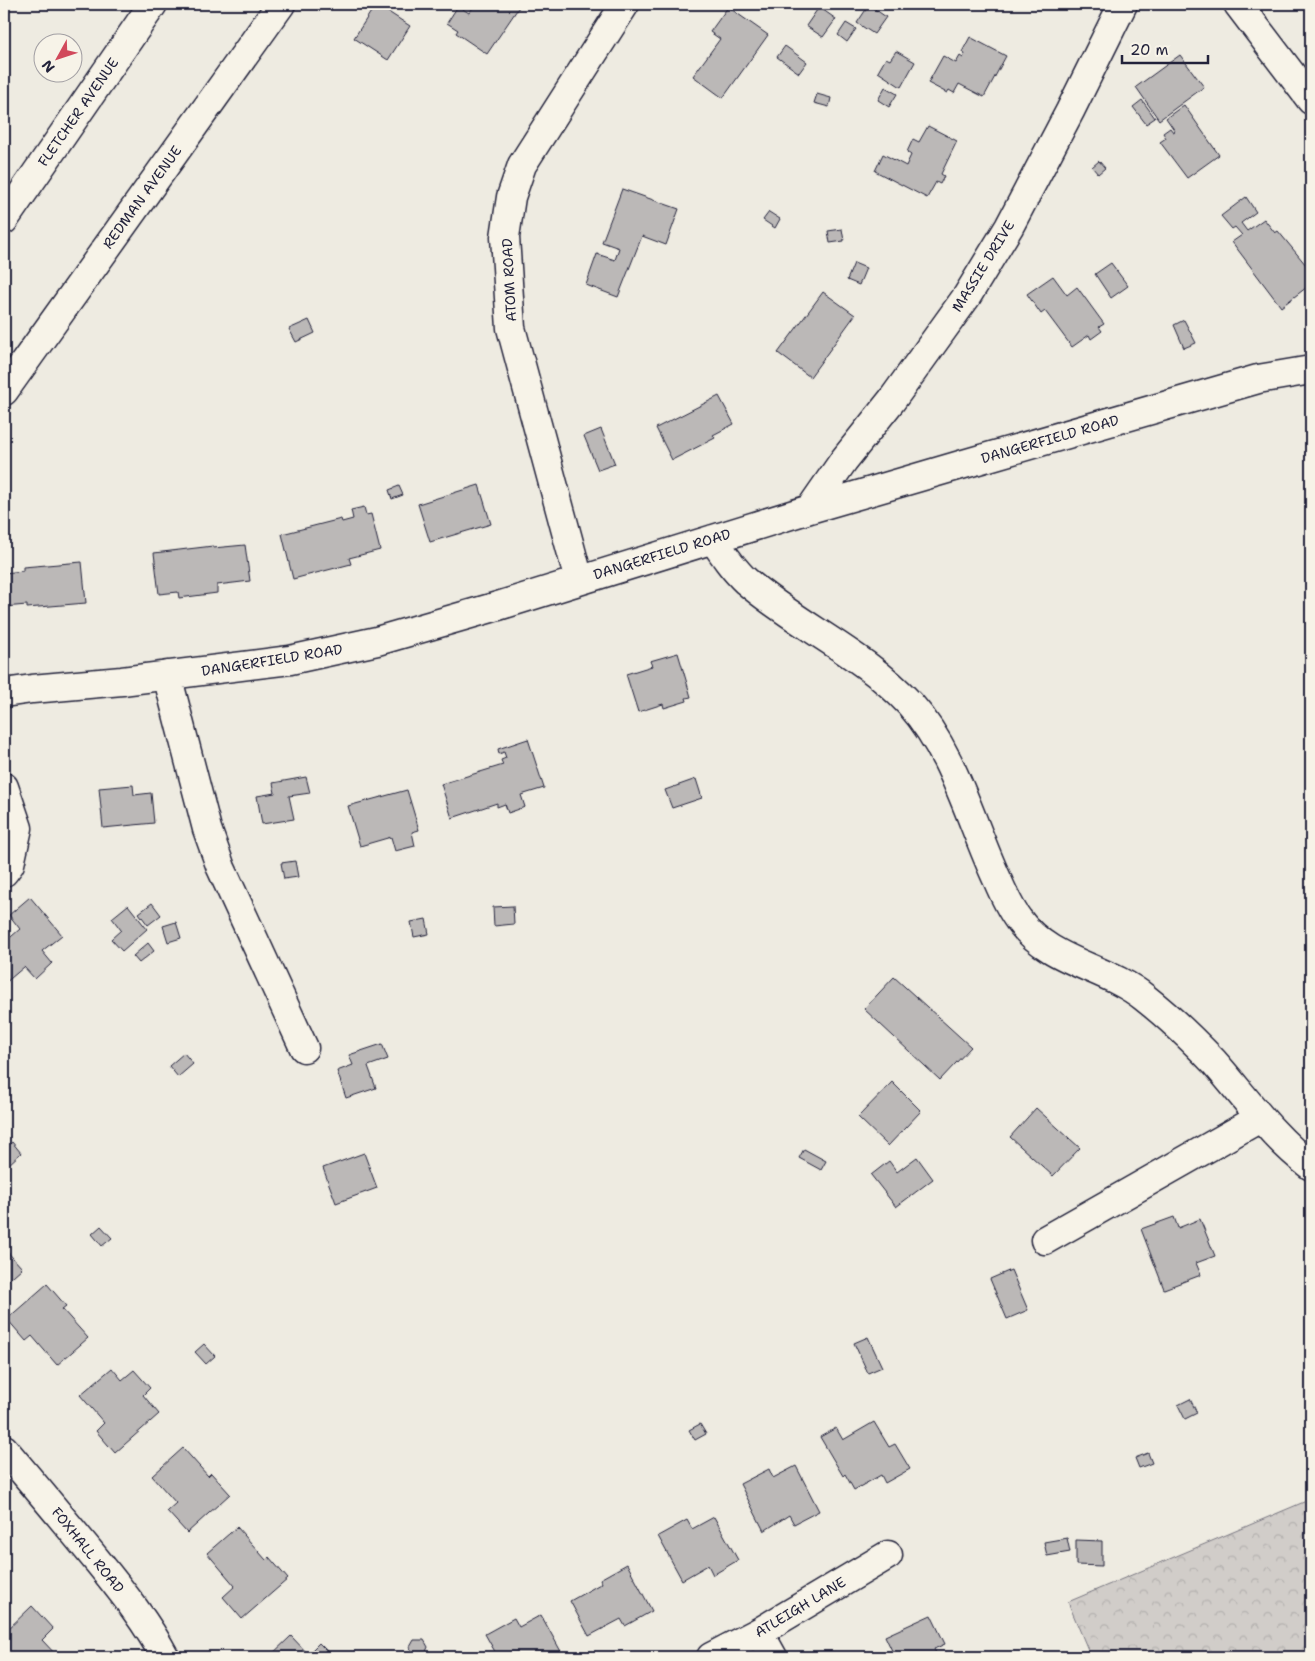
<svg xmlns="http://www.w3.org/2000/svg" width="1315" height="1661" font-family="'Shantell Sans',sans-serif">
	<style>
		.forest { fill: url(#forest-crowns); stroke: #7a7882 }
		.building { fill: #bbb8b7; stroke: #22223b }
		.lines { fill: none; stroke-linecap: round; stroke-linejoin: round }
		.minor-casing { stroke: #22223b; stroke-width: 31 }
		.minor { stroke: #f7f3e8; stroke-width: 28 }
		.labels { text-anchor: middle; dominant-baseline: central; stroke-width: 4.5; stroke-linejoin: round; paint-order: stroke }
		.street-label { font-size: 14px; fill: #22223b; stroke: #f7f3e8 }
	</style>
	<defs>
		<pattern id="forest-crowns" width="20" height="18" patternUnits="userSpaceOnUse" patternTransform="scale(1.25)"><rect width="20" height="18" fill="#d1cdc9"/><path d="M2 6a3 3 0 1 1 6 0M12 15a3 3 0 1 1 6 0" fill="none" stroke="#b3b0ae"/></pattern>
	</defs>
	<rect width="100%" height="100%" fill="#eeebe1"/>
	<filter id="ink" filterUnits="userSpaceOnUse"><feTurbulence type="fractalNoise" baseFrequency=".02" numOctaves="2"/><feDisplacementMap in="SourceGraphic" scale="10" xChannelSelector="R" yChannelSelector="G"/><feConvolveMatrix kernelMatrix="1 2 1 2 8 2 1 2 1" color-interpolation-filters="sRGB"/></filter>
	<g filter="url(#ink)">
		<!-- forest -->
		<path class="forest" d="M1311,1499V1657H1091L1068,1602Z"/>
		<!-- building -->
		<path class="building" d="M376,4L410,26L388,60L354,38Z
			M476,4H521L487,54L456,33L458,30L447,23L458,6L469,13Z
			M869,5L886,17L874,34L857,23Z
			M728,7L768,35L723,98L693,76L720,39L710,32Z
			M819,7L836,19L823,37L806,26Z
			M846,23L856,29L847,42L838,35Z
			M970,37L1006,56L984,97L959,84L954,93L949,90L947,93L928,83L943,56L956,63L960,56L963,58L965,54L962,52Z
			M785,46L807,62L799,73L777,57Z
			M896,51L915,62L901,87L878,72L886,58L890,60Z
			M1180,55L1204,87L1159,120L1136,87Z
			M885,87L897,94L889,107L878,100Z
			M817,94L831,98L829,107L814,103Z
			M1142,100L1155,118L1146,124L1133,107Z
			M1184,105L1219,155L1187,178L1160,142L1166,138L1163,133L1170,128L1173,132L1175,131L1166,118Z
			M928,126L957,141L941,174L944,176L940,184L936,182L927,198L875,171L883,154L906,166L911,155L907,152L913,139L919,142Z
			M1099,161L1105,168L1098,174L1092,167Z
			M622,189L679,209L666,245L642,236L618,297L586,285L597,254L615,260L619,248L602,242Z
			M1246,197L1256,212L1241,223L1247,231L1264,219L1275,233L1278,231L1311,271V284L1281,307L1232,242L1242,235L1235,227L1232,229L1221,216Z
			M769,212L780,219L775,228L763,220Z
			M842,229L844,241L830,243L828,231Z
			M854,263L866,268L859,285L847,280Z
			M1111,263L1128,286L1111,298L1095,274Z
			M1053,276L1067,295L1077,287L1104,324L1099,327L1102,331L1091,339L1089,335L1072,347L1045,311L1041,314L1027,294Z
			M823,292L855,315L810,377L778,353Z
			M309,320L315,333L296,342L289,329Z
			M1184,320L1196,343L1184,348L1174,325Z
			M719,396L734,424L713,435L715,438L672,460L656,428Z
			M601,429L615,464L598,470L584,436Z
			M479,485L491,524L430,542L418,504Z
			M399,486L403,495L392,499L389,490Z
			M364,507L366,515L371,514L380,550L349,558L351,564L293,579L282,534L341,519L342,522L353,519L351,510Z
			M245,545L250,581L217,585V593L179,598L178,592L159,594L154,553L213,546V548Z
			M82,562L86,603L27,608V605L4,607V573L23,571V567Z
			M678,653L691,697L686,698L687,701L664,708L663,704L638,712L626,674L652,666L650,661Z
			M528,739L544,788L521,795L525,807L508,813L505,804L497,807V803L452,818L441,784L503,765L501,760L506,758L504,752L499,754L498,749Z
			M306,777L310,793L289,796L294,819L262,824L257,796L275,793L273,783Z
			M696,779L702,798L672,808L665,790Z
			M133,785L134,795L151,793L154,823L103,828L99,788Z
			M407,790L419,830L412,832L415,846L395,851L391,837L360,846L348,806Z
			M295,861L298,877L284,879L281,863Z
			M30,897L62,935L42,951L52,963L35,979L24,967L4,984V943L20,929L9,915Z
			M152,903L161,915L148,925L139,913Z
			M128,905L147,929L122,951L111,939L121,930L112,918Z
			M513,906L514,924L494,926L493,907Z
			M426,919L429,934L414,937L411,922Z
			M176,922L181,938L168,942L163,926Z
			M148,943L154,951L139,963L133,956Z
			M894,977L971,1047L940,1080L864,1009Z
			M382,1044L388,1059L368,1066L376,1088L346,1098L337,1071L353,1065L349,1055Z
			M184,1053L193,1064L178,1077L169,1066Z
			M892,1082L921,1111L888,1146L858,1117Z
			M1036,1108L1080,1148L1053,1176L1010,1137Z
			M12,1142L21,1153L7,1166L4,1163V1149Z
			M804,1149L826,1161L821,1170L799,1158Z
			M364,1153L377,1188L336,1203L323,1168Z
			M917,1157L933,1179L896,1207L871,1175L889,1161L897,1172Z
			M1174,1217L1178,1228L1200,1219L1215,1256L1196,1263L1201,1275L1164,1289L1141,1229Z
			M101,1226L112,1238L102,1246L92,1234Z
			M4,1248L22,1268L4,1284Z
			M1011,1270L1028,1310L1007,1319L990,1279Z
			M47,1284L66,1306L62,1309L88,1338L57,1365L32,1336L26,1341L7,1319Z
			M868,1337L882,1367L868,1373L854,1343Z
			M204,1344L215,1356L206,1364L195,1352Z
			M112,1368L122,1380L134,1370L150,1388L143,1395L159,1414L115,1453L96,1431L104,1423L80,1395Z
			M1190,1399L1197,1413L1185,1419L1178,1405Z
			M874,1422L889,1447L895,1444L910,1469L885,1483L881,1475L854,1490L845,1474L843,1476L820,1437L836,1428L843,1440Z
			M700,1424L706,1434L695,1440L689,1430Z
			M183,1448L208,1476L211,1473L230,1494L187,1533L167,1511L176,1503L152,1476Z
			M1148,1453L1152,1463L1139,1468L1135,1458Z
			M796,1466L819,1511L794,1524L789,1515L764,1531L740,1484L769,1469L773,1478Z
			M714,1517L738,1560L713,1575L708,1565L682,1580L658,1536L687,1520L692,1529Z
			M237,1527L266,1560L269,1557L288,1579L242,1619L223,1597L235,1586L207,1553Z
			M1067,1538L1070,1552L1047,1556L1044,1542Z
			M1076,1540L1102,1541V1566L1076,1565Z
			M627,1564L652,1611L625,1626L621,1619L589,1636L570,1601L602,1583L600,1579Z
			M32,1606L53,1629L42,1640L58,1657H4V1633Z
			M541,1615L564,1657H498L485,1634L514,1618L519,1627Z
			M931,1615L945,1644L934,1649L938,1657H895L885,1636Z
			M291,1636L308,1654L319,1643L333,1657H269Z
			M414,1640H424L428,1647L425,1654L418,1656L412,1653L410,1647Z"/>
		<g class="lines">
			<!-- minor casing -->
			<g class="minor-casing">
				<path id="minor" d="M1238,4L1311,100
					M4,220L153,4
					M4,391L281,4
					M810,509L844,460L892,400L967,296L1009,227L1070,111L1123,4
					M713,539C723,554 733,569 746,581C798,626 863,653 910,704C954,753 970,821 997,879C1003,893 1009,907 1018,919C1049,963 1106,966 1145,998C1168,1016 1193,1040 1214,1062C1246,1098 1272,1137 1311,1166
					M579,580L511,328L505,237L511,197L522,165L625,4
					M167,675L207,829L221,868L304,1048
					M4,693L32,689L122,681L290,660L377,641L498,606L810,509L964,464L1258,379L1311,370
					M4,787L18,828L10,864L4,872
					M1045,1240L1260,1118
					M4,1449C36,1487 68,1525 99,1563C124,1594 147,1623 165,1657
					M759,1632L773,1657
					M711,1657L759,1632L888,1555"/>
			</g>
			<!-- minor -->
			<use href="#minor" class="minor"/>
		</g>
	</g>
	<g class="labels">
		<!-- street labels -->
		<g class="street-label">
			<text transform="translate(78 112) rotate(-55)">FLETCHER AVENUE</text>
			<text transform="translate(142 197) rotate(-54)">REDMAN AVENUE</text>
			<text transform="translate(983 266) rotate(-58)">MASSIE DRIVE</text>
			<text transform="translate(509 280) rotate(-93)">ATOM ROAD</text>
			<text transform="translate(1050 439) rotate(-16)">DANGERFIELD ROAD</text>
			<text transform="translate(662 554) rotate(-17)">DANGERFIELD ROAD</text>
			<text transform="translate(272 660) rotate(-9)">DANGERFIELD ROAD</text>
			<text transform="translate(88 1550) rotate(51)">FOXHALL ROAD</text>
			<text transform="translate(800 1607) rotate(-31)">ATLEIGH LANE</text>
		</g>
	</g>
	<!-- margin -->
	<rect width="1315" height="1661" fill="none" stroke="#f7f3e8" stroke-width="20"/>
	<rect x="10" y="10" width="1295" height="1641" fill="none" stroke="#22223b" stroke-width="2" filter="url(#ink)"/>
	<!-- north arrow -->
	<g transform="translate(58 58) rotate(230)"><circle r="24" fill="#f7f3e8" stroke="#a29fa3"/>
	<path d="M0-4L9 19L0 12L-9 19Z" fill="#d1495b"/>
	<text y="-8" font-size="14" font-weight="bold" text-anchor="middle" fill="#22223b">N</text>
	</g>
	<!-- scale -->
	<path d="M1122 55v8h86v-8" fill="none" stroke="#22223b" stroke-width="2.5"/>
	<text x="1130" y="55" font-size="15" fill="#22223b" stroke="#f7f3e8" stroke-width="4" paint-order="stroke">20 m</text>
</svg>
